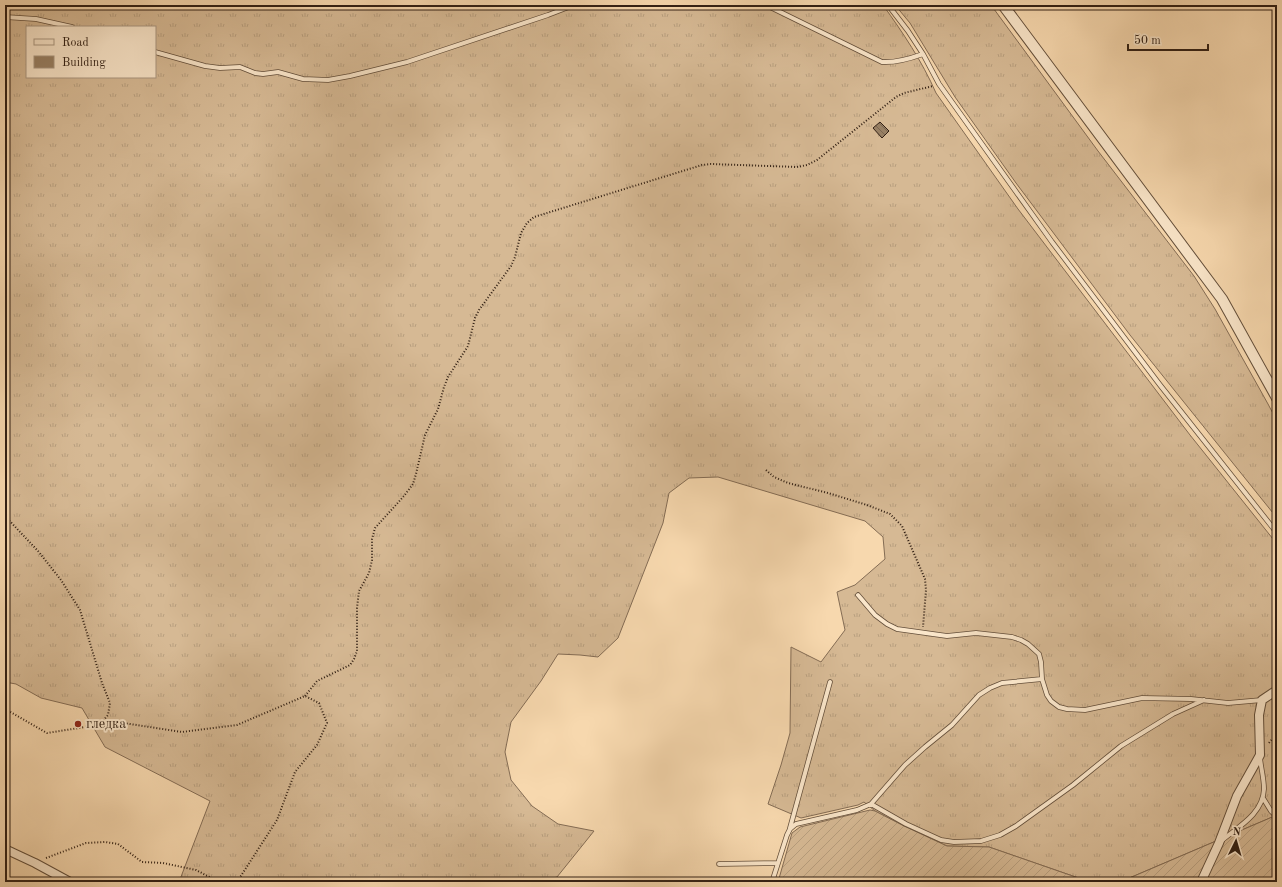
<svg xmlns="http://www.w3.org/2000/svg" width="1282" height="887" font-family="'Old Standard TT',serif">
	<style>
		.grass { fill: url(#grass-tufts); stroke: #846c54; fill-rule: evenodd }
		.garden { fill: url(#garden-furrows); stroke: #846c54 }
		.building { fill: url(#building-back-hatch); stroke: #322014 }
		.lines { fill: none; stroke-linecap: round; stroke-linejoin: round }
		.service-casing { stroke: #634e3a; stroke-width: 5.5 }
		.minor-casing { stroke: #634e3a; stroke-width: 10 }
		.tertiary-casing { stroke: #634e3a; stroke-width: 12 }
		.path { stroke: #322014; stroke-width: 2; stroke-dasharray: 1 2; stroke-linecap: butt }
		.service { stroke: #fae6ca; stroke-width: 4 }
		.minor { stroke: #fae6ca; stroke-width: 8 }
		.tertiary { stroke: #fae6ca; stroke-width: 10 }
		.poi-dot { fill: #8f2418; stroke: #fae6ca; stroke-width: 1.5 }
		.labels { text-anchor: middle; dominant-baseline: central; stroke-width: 4; stroke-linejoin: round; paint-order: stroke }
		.poi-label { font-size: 14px; fill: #322014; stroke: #fae6ca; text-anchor: start }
	</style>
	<defs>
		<pattern id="grass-tufts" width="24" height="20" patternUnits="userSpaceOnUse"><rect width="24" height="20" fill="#d6b994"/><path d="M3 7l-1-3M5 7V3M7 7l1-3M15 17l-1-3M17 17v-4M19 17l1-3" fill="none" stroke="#b89f7f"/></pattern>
		<pattern id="garden-furrows" width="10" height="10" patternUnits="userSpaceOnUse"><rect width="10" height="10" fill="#d6b994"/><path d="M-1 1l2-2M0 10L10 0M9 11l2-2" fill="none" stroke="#b89f7f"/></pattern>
		<pattern id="building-back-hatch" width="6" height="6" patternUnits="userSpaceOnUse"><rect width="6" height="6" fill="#988064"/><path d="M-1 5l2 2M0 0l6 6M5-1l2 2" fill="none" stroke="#7d6851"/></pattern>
	</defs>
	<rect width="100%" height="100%" fill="#f7d8ae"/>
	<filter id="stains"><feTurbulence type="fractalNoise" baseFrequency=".005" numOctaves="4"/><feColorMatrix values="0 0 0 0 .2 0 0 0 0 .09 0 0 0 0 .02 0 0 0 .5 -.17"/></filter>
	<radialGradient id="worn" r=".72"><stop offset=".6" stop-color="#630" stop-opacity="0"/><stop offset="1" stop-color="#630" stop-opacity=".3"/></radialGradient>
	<!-- grass -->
	<path class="grass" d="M5,5H883C903,33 922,61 936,93L1018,209L1190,435L1277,544V815L1120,882H1090L989,847L947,846L904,826L875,811L864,802L858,805L801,818L768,804L781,765L790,733L791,647L821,662L845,630L837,592L855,585L885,559L883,537L865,521L718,477L689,478L669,493L663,523L618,638L598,657L580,655L558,654L541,681L511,722L505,752L511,780L532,806L558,824L594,831L557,877L538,882H179L210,801L105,747L82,708L41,698L16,684L5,682ZM27,27H155V77H27Z
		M895,5H991L1098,151L1194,276L1215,309L1268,404L1277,421V518L1130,335L1016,183L955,97L910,23Z"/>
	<!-- garden -->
	<path class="garden" d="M870,810L875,811L904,826L947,846L989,847L1090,882H778L792,833L800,827Z
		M1277,815V882H1120Z"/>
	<!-- building -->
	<path class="building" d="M880,122L889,131L882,138L873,128Z"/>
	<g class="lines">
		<!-- service casing -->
		<g class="service-casing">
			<path id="service" d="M766,5L882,62C896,63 909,59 923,54
				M888,5L908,31L923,54L939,84L1052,242L1160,385L1277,533
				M5,17L36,19L72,27
				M155,52L205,66L220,68L240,67L255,73L263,74L278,72L303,79L328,80L350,76L407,62L548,15L574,5
				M858,595L875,615L887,624L897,629L947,636L976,633L1012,637L1021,640L1028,644L1039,654L1041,662L1042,679L1047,695L1051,701L1059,707L1067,709L1085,710L1142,698L1191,699L1228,703L1262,700
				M1263,798L1271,811L1277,817
				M871,804L906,824L941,840L954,842L981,841L1000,835L1016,826L1073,785L1121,746L1173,714L1204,700
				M790,828L830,682
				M1221,841C1238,827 1263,814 1264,789C1264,779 1261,768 1260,758
				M719,864L778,863
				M772,882L787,835L790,829L796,824L857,810L871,804L905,765L925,747L952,725L979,695L990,688L1002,683L1042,679"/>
		</g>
		<!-- minor casing -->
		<g class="minor-casing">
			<path id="minor" d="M5,849L35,863L70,882
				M1201,882L1219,843L1237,796L1260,755L1259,715L1262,700L1277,690"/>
		</g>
		<!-- tertiary casing -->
		<g class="tertiary-casing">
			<path id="tertiary" d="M1003,5L1222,299L1277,398"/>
		</g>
		<!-- path -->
		<path class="path" d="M766,470L774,477L788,483L828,493L867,505L890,514L902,526L925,579L926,590L923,627
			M5,516L38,551L61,580L80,610L102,683L110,703L108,715L100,724
			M305,696L317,681L350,665L354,659L357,651V608L359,591L369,573L372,560V539L375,528L404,496L413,484L416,474L425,435L438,409L444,387L448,377L468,346L475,318L479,310L511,266L515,257L521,233L527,223L534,217L702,165L711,164L797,167L807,165L817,160L896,97L904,93L933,86
			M5,709L47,733L117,722L182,732L237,725L305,696L319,703L327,723L317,745L295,772L277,820L237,882
			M1269,743L1277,733
			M46,858L86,843L105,842L118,844L142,862L163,863L196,870L215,880L216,882"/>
		<!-- service -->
		<use href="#service" class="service"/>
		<!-- minor -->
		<use href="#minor" class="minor"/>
		<!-- tertiary -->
		<use href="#tertiary" class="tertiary"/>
	</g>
	<!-- markers -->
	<circle class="poi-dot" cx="78" cy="724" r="4"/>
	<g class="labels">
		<!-- poi labels -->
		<g class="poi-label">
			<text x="86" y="724">гледка</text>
		</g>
	</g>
	<!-- margin -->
	<rect width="1282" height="887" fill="none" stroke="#f7d8ae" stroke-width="20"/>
	<rect x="6" y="6" width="1270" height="875" fill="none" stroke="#322014" stroke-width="2"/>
	<rect x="10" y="10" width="1262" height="867" fill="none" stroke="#322014"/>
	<!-- legend -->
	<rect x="26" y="26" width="130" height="52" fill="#fae6ca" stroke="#aa9781"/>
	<rect x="34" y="39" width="20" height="6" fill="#fae6ca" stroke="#aa9781"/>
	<text x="62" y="46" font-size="12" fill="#322014">Road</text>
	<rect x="34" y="56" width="20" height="12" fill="#988064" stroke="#aa9781"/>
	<text x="62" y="66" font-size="12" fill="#322014">Building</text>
	<!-- north arrow -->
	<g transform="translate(1236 841) rotate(5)" stroke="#fae6ca" stroke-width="3" paint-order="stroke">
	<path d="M0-3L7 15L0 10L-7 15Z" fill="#322014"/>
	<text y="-6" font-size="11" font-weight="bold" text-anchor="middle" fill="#322014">N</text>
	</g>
	<!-- scale -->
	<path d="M1128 44v6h80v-6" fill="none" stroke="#322014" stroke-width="2"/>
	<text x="1134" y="44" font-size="12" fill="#322014" stroke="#fae6ca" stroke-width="3" paint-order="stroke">50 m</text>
	<rect width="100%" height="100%" filter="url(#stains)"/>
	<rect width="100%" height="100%" fill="url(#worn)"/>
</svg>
